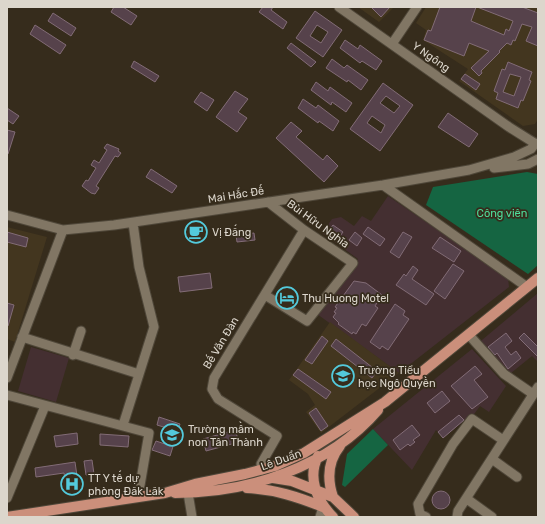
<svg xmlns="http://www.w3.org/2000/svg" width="545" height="524" font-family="Rubik,sans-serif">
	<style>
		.commercial { fill: #442f31 }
		.built { fill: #43361f }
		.green { fill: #156542 }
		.building { fill: #56424b; stroke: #826c76; fill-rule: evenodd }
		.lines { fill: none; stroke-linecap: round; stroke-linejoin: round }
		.minor-casing { stroke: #4f4739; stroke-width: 11 }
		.major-casing { stroke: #4f4739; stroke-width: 12 }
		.minor { stroke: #817664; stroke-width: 9 }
		.major { stroke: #cb8f7b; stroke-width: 10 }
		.labels { text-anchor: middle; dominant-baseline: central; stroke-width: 3.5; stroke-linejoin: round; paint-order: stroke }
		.street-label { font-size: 11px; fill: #dcd6cc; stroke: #362c1c }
		.park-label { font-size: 11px; fill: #4ede9b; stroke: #362c1c }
		.poi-label { font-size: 11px; fill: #dcd6cc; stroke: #362c1c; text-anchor: start }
	</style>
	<rect width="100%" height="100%" fill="#362c1c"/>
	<!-- commercial -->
	<path class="commercial" d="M388,196L508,278L509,287L399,373L317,314L358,259L322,233L332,219L341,217L354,226L362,216L371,221Z
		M538,293V362L532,356L506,377L476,345Z
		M31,347L69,358L56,402L18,391Z
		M472,349L506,386L489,412L480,406L472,417L470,416L443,438L436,430L412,470L373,429Z"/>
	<!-- built -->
	<path class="built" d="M358,7H394L379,22Z
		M426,7H538V119L535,124L523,126L459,81L468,69L423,40L426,30L416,23Z
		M7,227L47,237L15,342L7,339Z
		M330,322L399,373L321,433L306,412L315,405L308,394L289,380Z"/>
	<!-- green -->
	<path class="green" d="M527,172L538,174V265L528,274L426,205L433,187Z
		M373,429L388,445L345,487L342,485L347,454Z"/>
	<!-- building -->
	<path class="building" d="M114,7H123L137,16L131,25L111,12Z
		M263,7H273L271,10L287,22L283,29L259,12Z
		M371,7H390L381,17Z
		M440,7H476L471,21L504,35L506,29L509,31L513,21L477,7H522L538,13V46L526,41L532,27L522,24L515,41L513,40L511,45L507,43L499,51L500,52L481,71L482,73L479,76L471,68L489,51L469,43L464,56L424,40L428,30L431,31Z
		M315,11L342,30L323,57L296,38ZM317,25L328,32L321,43L310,36Z
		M53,13L76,28L71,36L48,21Z
		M35,25L66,45L60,54L30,34Z
		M345,40L358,49L360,45L382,61L376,70L362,61L360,63L340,48Z
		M291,43L316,62L311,67L287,48Z
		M332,59L344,68L347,65L368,80L361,90L348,80L347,82L326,68Z
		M134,61L159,76L155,82L131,67Z
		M508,62L532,72L529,80L531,81L523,101L521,100L518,108L496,99L498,93L494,91L502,69L505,70ZM510,74L521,77L514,96L503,92Z
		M465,74L480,84L476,90L461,79Z
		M316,82L328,91L330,87L352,103L346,112L332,102L331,105L311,90Z
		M383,83L413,105L380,151L350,129ZM386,96L400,106L394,113L380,103ZM372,116L385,125L381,133L367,123Z
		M235,91L248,99L238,112L247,118L237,132L216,117Z
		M201,92L214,100L207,111L194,102Z
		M303,99L316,108L318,105L339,121L333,131L319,121L318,123L298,108Z
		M7,108L19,116L13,124L7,120Z
		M448,113L478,134L469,147L438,127Z
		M291,122L302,131L296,137L323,160L327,155L338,166L324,182L276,138Z
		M7,130L15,132L8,154H7Z
		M107,144L119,149L118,151L121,153L118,157L115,156L96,186L99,188L95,194L91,193L82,186L86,180L88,181L96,168L91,165L94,160L99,163L107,150L104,148Z
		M151,169L177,186L172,193L146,177Z
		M333,225L343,232L338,239L328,231Z
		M368,227L385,239L380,246L363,234Z
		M7,232L28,238L26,247L7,242Z
		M355,232L362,238L357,246L349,240Z
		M403,232L412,237L399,258L390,252Z
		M254,233L255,240L237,242L236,235Z
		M440,237L461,251L454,262L432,248Z
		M453,264L464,271L445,299L434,291Z
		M413,266L418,270L412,279L434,294L426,305L396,285L404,274L406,276Z
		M210,273L212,288L180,292L178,277Z
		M354,281L366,283L382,295L375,306L378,308L366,326L362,324L356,334L353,332L352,334L338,324L339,323L333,317L336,313L334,312L337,308L335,307Z
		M7,303L14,305L8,326H7Z
		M395,304L405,311L403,315L409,319L388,350L382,346L380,349L370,342Z
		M506,333L512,341L505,347L511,355L516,351L521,358L508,369L497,353L495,355L488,347Z
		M524,333L538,347V357L519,338Z
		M322,336L328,341L312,364L305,360Z
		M336,339L377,371L372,378L331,346Z
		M475,366L482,374L474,380L488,397L472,409L451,386Z
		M298,369L331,392L326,399L293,375Z
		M442,391L450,401L435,413L427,403Z
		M316,408L328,426L321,431L309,413Z
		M459,415L464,420L443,438L438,432Z
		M159,417L180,424L170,456L152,450L156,441L165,444L170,429L157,425Z
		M412,425L420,435L413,440L415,442L410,446L408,444L400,450L393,440Z
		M235,430L239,442L206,451L203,439Z
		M77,433L78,444L56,447L54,436Z
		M100,434L129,436L128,447L100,445Z
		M92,460L94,474L86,475L84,461Z
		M75,462L79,490L67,492L64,473L36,477L35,468Z
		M432 500a9 9 0 1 1 18 0a9 9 0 1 1-18 0Z"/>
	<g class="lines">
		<!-- minor casing -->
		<g class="minor-casing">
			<path id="minor" d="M339,7L509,127L536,144
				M392,44L417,7
				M494,168L528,164L538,159
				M383,185L527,287
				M7,215L63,230L114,225L383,185L469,170L514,157L531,149L534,145L538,143
				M265,295L307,321L353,263L304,230L268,202
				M469,335L504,374L533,394
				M22,337L139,374
				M73,355L81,331
				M7,378L63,230
				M7,395L149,433L138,497
				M123,425L154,327L139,267L133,223
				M492,459L517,477
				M262,470L261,464L277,436L218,399L212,389L214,378L304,230
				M188,493L192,517
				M7,498L45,406
				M467,499L492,517
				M320,517L323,507
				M426,517L420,514L418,504L453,444L472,419L503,440
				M457,517L458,511L538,387"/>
		</g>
		<!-- major casing -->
		<g class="major-casing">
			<path id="major" d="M318,456C307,478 317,501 333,517
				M273,478L292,481L333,497L354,517
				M247,488C274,489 298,497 323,507
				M175,493C249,493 329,467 378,410
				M333,497C327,479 328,461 340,446
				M7,517L165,493L195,484L245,474L275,466L304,453L385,402L538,278"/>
		</g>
		<!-- minor -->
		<use href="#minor" class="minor"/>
		<!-- major -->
		<use href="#major" class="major"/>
	</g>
	<!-- icons -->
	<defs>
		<g id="cafe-ring" transform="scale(1.15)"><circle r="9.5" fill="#362c1c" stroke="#53cadc" stroke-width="1.5"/><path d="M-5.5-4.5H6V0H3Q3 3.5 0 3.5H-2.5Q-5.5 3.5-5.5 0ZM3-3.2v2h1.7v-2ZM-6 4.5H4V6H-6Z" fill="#53cadc"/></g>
		<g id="hotel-ring" transform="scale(1.15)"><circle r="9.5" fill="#362c1c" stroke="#53cadc" stroke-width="1.5"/><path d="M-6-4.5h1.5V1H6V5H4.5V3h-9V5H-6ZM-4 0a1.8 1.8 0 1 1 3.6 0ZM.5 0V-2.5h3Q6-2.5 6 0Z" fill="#53cadc"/></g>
		<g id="school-ring" transform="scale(1.15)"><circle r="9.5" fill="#362c1c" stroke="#53cadc" stroke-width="1.5"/><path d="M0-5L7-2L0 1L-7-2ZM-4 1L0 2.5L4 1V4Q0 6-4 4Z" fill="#53cadc"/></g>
		<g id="hospital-ring" transform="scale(1.15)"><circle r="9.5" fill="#362c1c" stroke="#53cadc" stroke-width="1.5"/><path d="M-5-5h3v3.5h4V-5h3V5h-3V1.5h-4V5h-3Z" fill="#53cadc"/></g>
	</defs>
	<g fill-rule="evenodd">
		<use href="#cafe-ring" x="196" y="232"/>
		<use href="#hotel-ring" x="287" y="298"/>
		<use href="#school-ring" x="343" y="376"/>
		<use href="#school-ring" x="172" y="435"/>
		<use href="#hospital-ring" x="72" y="484"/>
	</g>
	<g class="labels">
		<!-- street labels -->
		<g class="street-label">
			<text transform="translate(431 57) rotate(35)">Y Ngông</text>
			<text transform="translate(236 195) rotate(-9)">Mai Hắc Đế</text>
			<text transform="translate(318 224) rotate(36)">Bùi Hữu Nghĩa</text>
			<text transform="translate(221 343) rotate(-59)">Bế Văn Đàn</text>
			<text transform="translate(281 460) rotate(-20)">Lê Duẩn</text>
		</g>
		<!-- park labels -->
		<g class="park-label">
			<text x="502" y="213">Công viên</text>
		</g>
		<!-- poi labels -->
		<g class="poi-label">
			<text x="212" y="232">Vị Đắng</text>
			<text x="302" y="298">Thu Huong Motel</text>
			<text x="358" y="370">Trường Tiểu<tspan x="358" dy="13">học Ngô Quyền</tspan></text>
			<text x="188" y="429">Trường mầm<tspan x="188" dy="13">non Tân Thành</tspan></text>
			<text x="88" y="478">TT Y tế dự<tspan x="88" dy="13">phòng Đăk Lăk</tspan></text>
		</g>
	</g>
	<!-- border -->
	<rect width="545" height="524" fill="none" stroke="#dcd6cc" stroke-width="16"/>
</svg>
